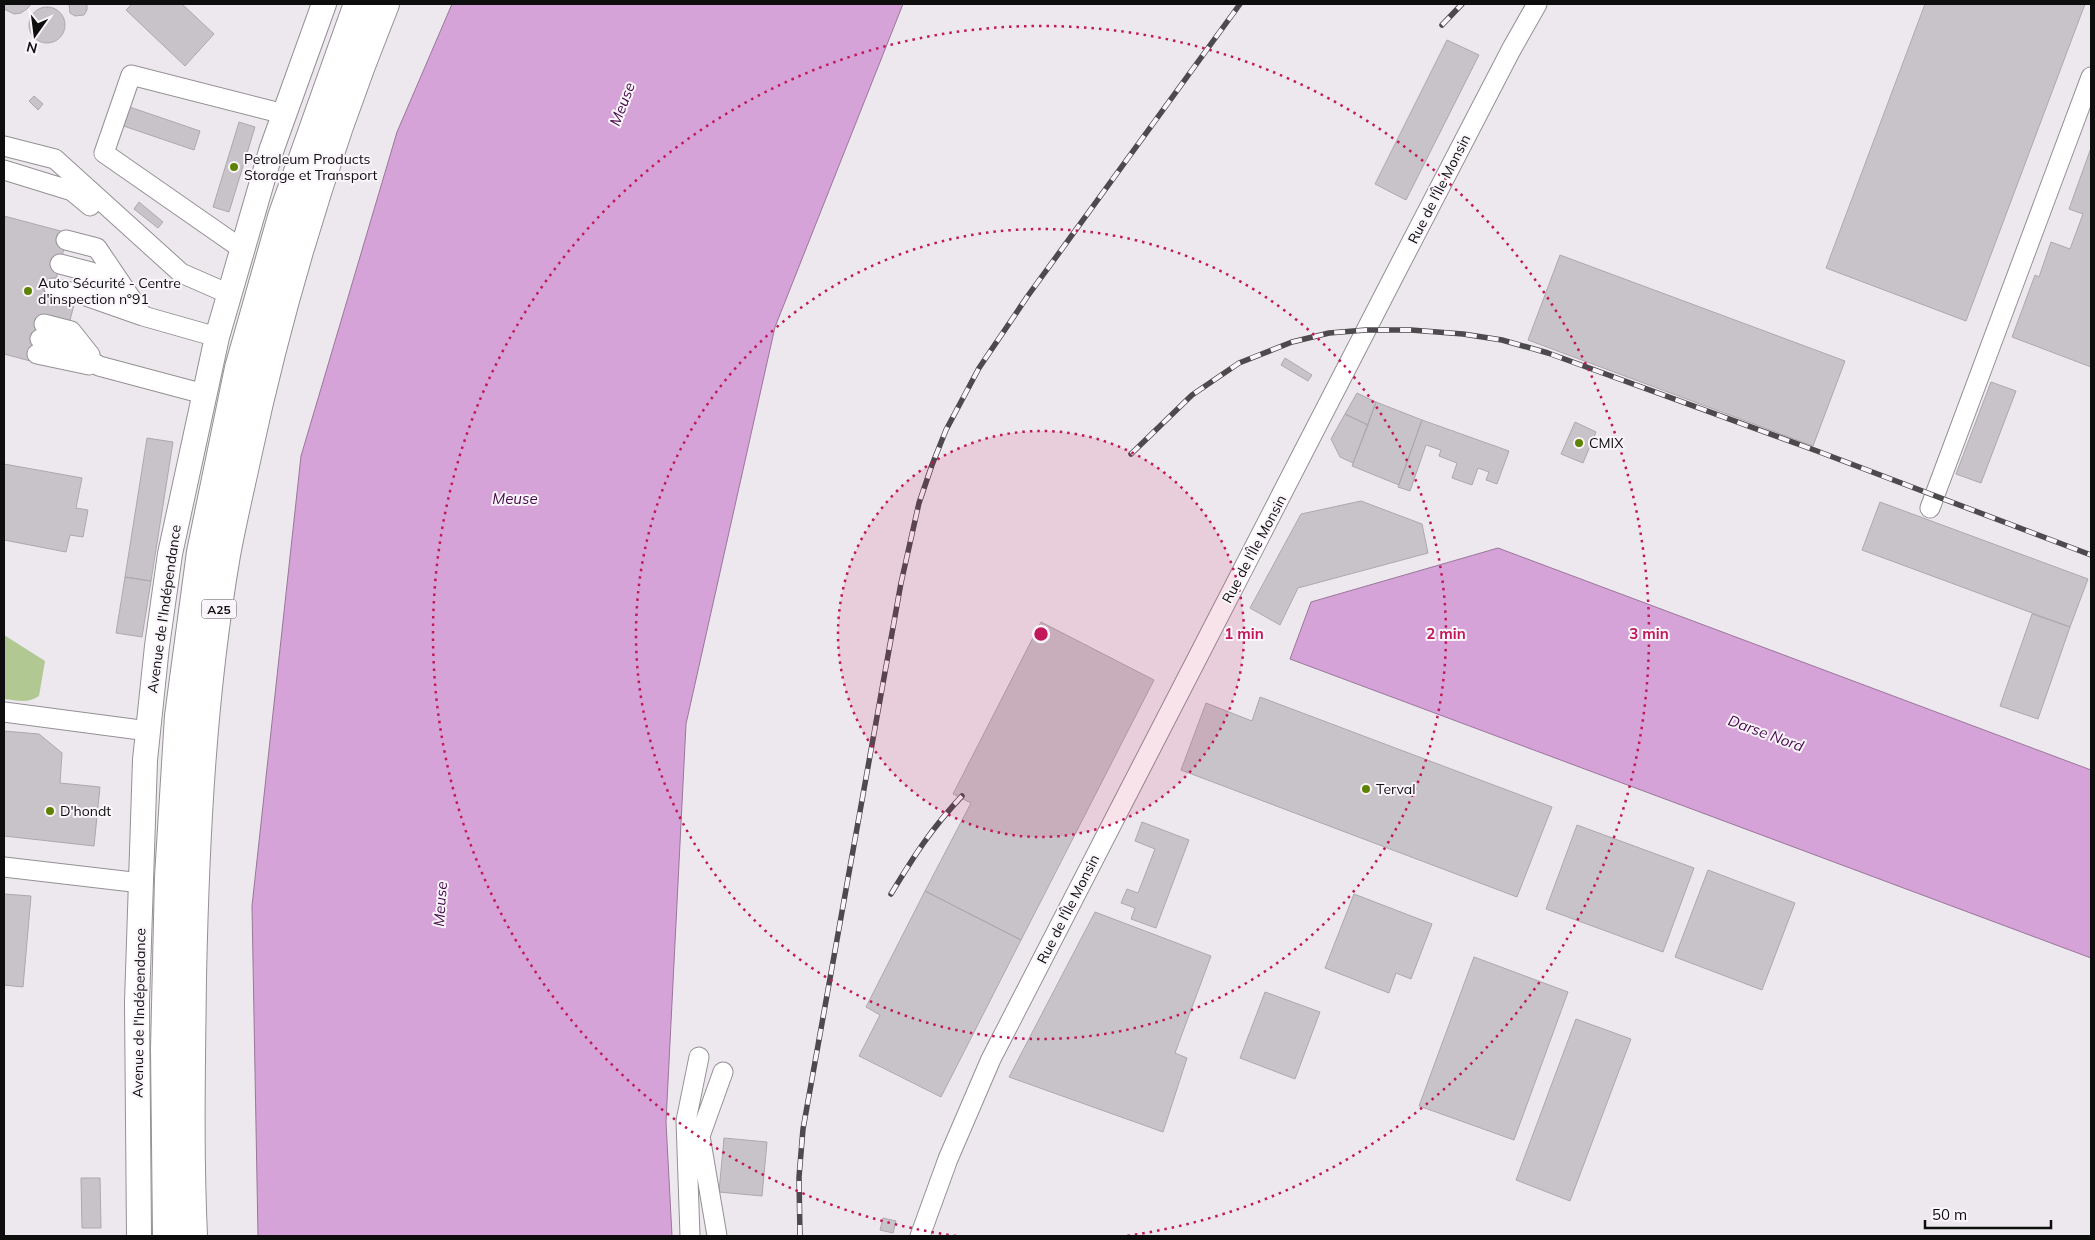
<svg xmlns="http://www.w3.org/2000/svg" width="2095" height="1240" font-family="Mulish,sans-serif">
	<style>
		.green { fill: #b1c893 }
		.water { fill: #d5a3d7; stroke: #9a769b }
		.building { fill: #c8c3c8; stroke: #ada8ad }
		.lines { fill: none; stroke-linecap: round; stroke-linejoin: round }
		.minor-casing { stroke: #949094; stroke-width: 21 }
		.major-casing { stroke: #949094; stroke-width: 26 }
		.highway-casing { stroke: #949094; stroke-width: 30 }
		.minor { stroke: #fff; stroke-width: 19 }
		.major { stroke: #fff; stroke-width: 24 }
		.highway { stroke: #fff; stroke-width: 28 }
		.rail-casing { stroke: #4c4a4c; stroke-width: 5.5 }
		.rail { stroke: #faf5fb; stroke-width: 4; stroke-dasharray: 11; stroke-linecap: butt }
		.ring { fill: none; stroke: #c2185b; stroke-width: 2.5; stroke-dasharray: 2.5 5 }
		.poi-dot { fill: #5e8302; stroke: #faf5fb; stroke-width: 2 }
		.labels { text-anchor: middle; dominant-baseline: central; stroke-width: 4; stroke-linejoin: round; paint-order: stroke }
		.shield { fill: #faf5fb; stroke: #565356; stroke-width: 1 }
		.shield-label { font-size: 12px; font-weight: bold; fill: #0f0e0f }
		.poi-label { font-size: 14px; fill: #0f0e0f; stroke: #faf5fb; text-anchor: start }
		.street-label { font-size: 14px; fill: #0f0e0f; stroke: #faf5fb }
		.water-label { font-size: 15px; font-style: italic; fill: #440749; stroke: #faf5fb }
		.centre { fill: #c2185b; stroke: #faf5fb; stroke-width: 2.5 }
		.ring-label { font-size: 15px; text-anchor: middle; font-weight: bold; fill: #c2185b; stroke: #faf5fb; stroke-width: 4; stroke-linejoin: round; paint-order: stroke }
	</style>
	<rect width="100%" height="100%" fill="#ede8ed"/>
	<!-- green -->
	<path class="green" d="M4,635L45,661L39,696C28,704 17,700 4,699Z"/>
	<!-- water -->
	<path class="water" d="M452,4H903L775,327L686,724L666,1122L672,1236H258L252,906L301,456L397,132Z
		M1498,548L2091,770V958L1290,659L1311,602Z"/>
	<!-- building -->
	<path class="building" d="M4,4H31L28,8L21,13L14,14L4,9Z
		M69,4H87V10L84,15L75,16L70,13Z
		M132,4H182L214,34L185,66L126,10Z
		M1925,4H2085L1966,321L1826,268Z
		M29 25a18 18 0 1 1 36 0a18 18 0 1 1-36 0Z
		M1447,40L1479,55L1406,200L1375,184Z
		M34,96L43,104L38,110L29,101Z
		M112,101L200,131L194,150L106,120Z
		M239,122L255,127L229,212L213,207Z
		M2091,148V367L2012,337L2035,275L2039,277L2051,242L2070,249L2083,214L2069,209Z
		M139,202L163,222L158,228L134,209Z
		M4,216L68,233L52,295L75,301L69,324L34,362L4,354Z
		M1560,255L1845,361L1813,446L1528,340Z
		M1285,358L1312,375L1308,381L1281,365Z
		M1991,382L2016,391L1981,483L1956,474Z
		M1357,393L1376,402L1368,425L1345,414Z
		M1376,402L1422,420L1399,485L1352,466Z
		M1345,414L1368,425L1353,463L1340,457L1331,439Z
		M1422,420L1509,451L1497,484L1486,480L1489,472L1478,468L1472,485L1452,478L1457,463L1439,456L1441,450L1426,445L1410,491L1398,487Z
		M1575,422L1596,432L1583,463L1561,454Z
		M147,438L173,442L151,581L125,577Z
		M4,464L82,478L76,508L88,510L83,537L70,535L66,552L4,540Z
		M1361,501L1422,524L1428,553L1298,588L1280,625L1250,608L1301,514Z
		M1880,502L2088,579L2070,627L1862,550Z
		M125,577L151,581L142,637L116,633Z
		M2032,614L2070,627L2038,719L2000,706Z
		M1041,622L1154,680L1021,940L925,891L971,803L953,794Z
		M1260,697L1552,807L1517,897L1181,770L1206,703L1252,721Z
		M4,731L39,734L62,753L60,783L100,787L94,846L4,836Z
		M1142,822L1189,840L1156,928L1131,919L1135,908L1121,903L1127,889L1138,893L1155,849L1135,841Z
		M1577,825L1694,868L1663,952L1546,909Z
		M1708,870L1795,903L1762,990L1675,957Z
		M925,891L1021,940L941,1097L859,1056L880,1015L866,1007Z
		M4,894L31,896L23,987L4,985Z
		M1354,894L1432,924L1411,979L1396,973L1389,993L1325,968Z
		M1095,912L1211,956L1175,1053L1187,1058L1163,1132L1009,1077Z
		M1474,957L1568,992L1514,1140L1419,1106Z
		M1265,992L1320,1012L1295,1079L1240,1058Z
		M1576,1019L1631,1039L1570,1201L1516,1180Z
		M724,1138L767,1142L762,1196L719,1192Z
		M81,1178H100L101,1228H82Z
		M883,1218L896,1221L893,1233L880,1230Z"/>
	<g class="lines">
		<!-- minor casing -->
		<g class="minor-casing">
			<path id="minor" d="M4,146L55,159L181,273L229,294
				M4,170L72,191L90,206
				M66,240L97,248L143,316
				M242,249L104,153L131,75L284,114
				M60,264L91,272L125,300
				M54,288L86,296L143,316L217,337
				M44,324L71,331L90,355
				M40,339L67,346L99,366L204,394
				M37,354L89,365
				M1930,508L2091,77
				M4,712L148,731
				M4,867L141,883
				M690,1236L686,1121L699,1057
				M717,1236L700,1136L723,1072
				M920,1236L948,1159L991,1059L1397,270L1511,50L1537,4"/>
		</g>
		<!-- major casing -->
		<g class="major-casing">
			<path id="major" d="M139,1236L137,1002L145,760L157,646L170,554L217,337L271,151L324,4"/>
		</g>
		<!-- highway casing -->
		<g class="highway-casing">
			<path id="highway" d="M167,1236L165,1049L169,877L179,716L201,552L239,368L282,217L358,4
				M193,1236C189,1150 191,1063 192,977C195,836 202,695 226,555C232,522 240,489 247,456C280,302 326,150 385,4"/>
		</g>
		<!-- minor -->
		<use href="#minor" class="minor"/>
		<!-- major -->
		<use href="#major" class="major"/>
		<!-- highway -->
		<use href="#highway" class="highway"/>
		<!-- rail casing -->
		<g class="rail-casing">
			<path id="rail" d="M1442,25L1462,4
				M1131,454L1192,395L1239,363L1292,342L1329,333L1366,330H1411L1463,334L1502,340L1548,353L1817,451L2091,555
				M891,894C914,856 931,829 962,796
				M800,1236L799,1177L803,1129L901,583L919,503L932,465L946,430L979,368L1027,297L1240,4"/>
		</g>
		<!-- rail -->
		<use href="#rail" class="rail"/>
	</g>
	<!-- distance rings -->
	<circle cx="1041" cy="634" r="203" fill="#c2185b" fill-opacity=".12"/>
	<g class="ring">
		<circle cx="1041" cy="634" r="203"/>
		<circle cx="1041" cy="634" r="405"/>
		<path d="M956 1236A608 608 0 1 1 1126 1236"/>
	</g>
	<!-- markers -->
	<g class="poi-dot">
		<circle cx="234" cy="167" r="5"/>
		<circle cx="28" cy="291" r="5"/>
		<circle cx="1579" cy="443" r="5"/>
		<circle cx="1366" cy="789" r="5"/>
		<circle cx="50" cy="811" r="5"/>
	</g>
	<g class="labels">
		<!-- shield labels -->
		<rect class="shield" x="201.5" y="599.5" width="35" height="19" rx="4"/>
		<g class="shield-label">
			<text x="219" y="609">A25</text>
		</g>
		<!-- poi labels -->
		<g class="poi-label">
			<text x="244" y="159">Petroleum Products<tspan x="244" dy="16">Storage et Transport</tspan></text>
			<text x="38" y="283">Auto Sécurité - Centre<tspan x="38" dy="16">d'inspection n°91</tspan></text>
			<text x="1589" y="443">CMIX</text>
			<text x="1376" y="789">Terval</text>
			<text x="60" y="811">D'hondt</text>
		</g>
		<!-- street labels -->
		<g class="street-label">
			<text transform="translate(1439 189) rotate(-63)">Rue de l'Île Monsin</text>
			<text transform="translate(1254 549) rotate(-62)">Rue de l'Île Monsin</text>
			<text transform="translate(164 609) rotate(-82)">Avenue de l'Indépendance</text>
			<text transform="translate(1068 909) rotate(-63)">Rue de l'Île Monsin</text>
			<text transform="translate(139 1013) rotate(-89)">Avenue de l'Indépendance</text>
		</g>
		<!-- water labels -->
		<g class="water-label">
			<text transform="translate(622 104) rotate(-69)">Meuse</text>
			<text x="515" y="498">Meuse</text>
			<text transform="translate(1766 733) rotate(20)">Darse Nord</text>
			<text transform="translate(440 904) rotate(-86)">Meuse</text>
		</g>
	</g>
	<circle cx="1041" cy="634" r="8" class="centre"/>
	<g class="ring-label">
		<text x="1244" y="639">1 min</text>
		<text x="1446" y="639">2 min</text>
		<text x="1649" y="639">3 min</text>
	</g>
	<!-- border -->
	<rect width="2095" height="1240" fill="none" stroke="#0f0e0f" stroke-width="10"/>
	<!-- north arrow -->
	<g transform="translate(35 35) rotate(194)" stroke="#faf5fb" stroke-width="4" paint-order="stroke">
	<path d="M0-4L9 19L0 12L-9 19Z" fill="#0f0e0f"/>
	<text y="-8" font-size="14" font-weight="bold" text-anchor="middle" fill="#0f0e0f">N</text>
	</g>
	<!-- scale -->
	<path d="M1925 1220v8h126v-8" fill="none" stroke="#0f0e0f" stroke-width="2.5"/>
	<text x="1932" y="1220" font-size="15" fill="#0f0e0f" stroke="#faf5fb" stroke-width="4" paint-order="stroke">50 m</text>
</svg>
